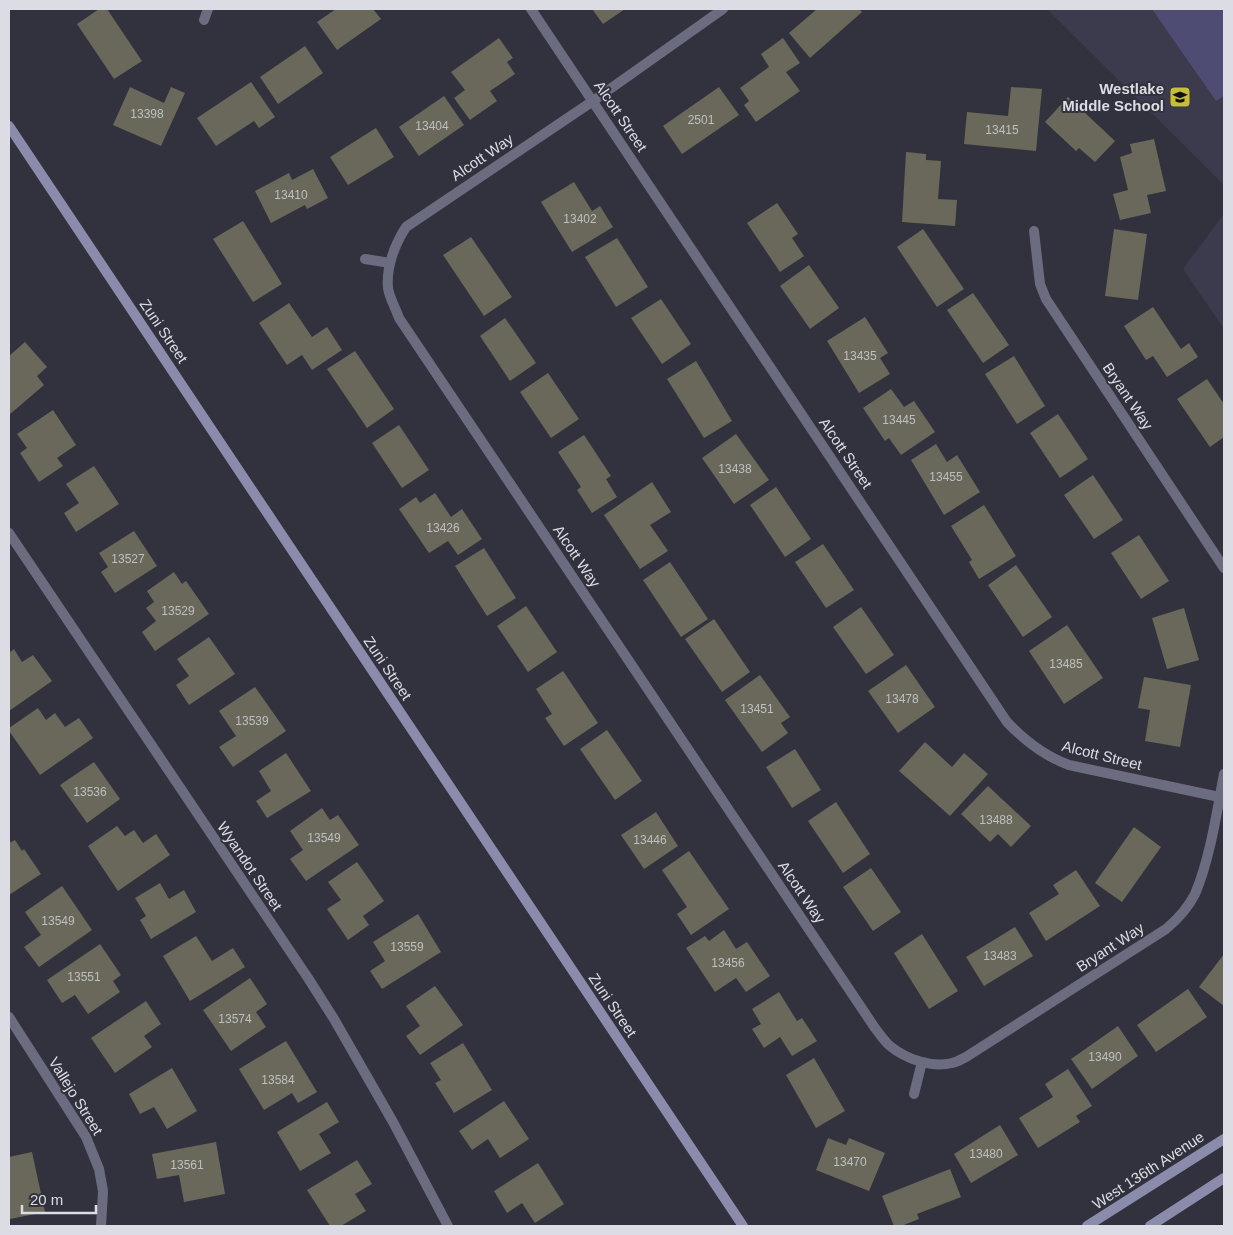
<svg xmlns="http://www.w3.org/2000/svg" width="1233" height="1235" font-family="Arial,sans-serif">
	<style>
		.built { fill: #3b3b4d }
		.green { fill: #4e4c72 }
		.building { fill: #69685a }
		.lines { fill: none; stroke-linecap: round; stroke-linejoin: round }
		.street { stroke: #6c6c81; stroke-width: 10 }
		.secondary { stroke: #8b8bac; stroke-width: 10 }
		.labels { text-anchor: middle; dominant-baseline: central; stroke-width: 4; stroke-linejoin: round; paint-order: stroke }
		.number-label { font-size: 12px; fill: #bfbfc2 }
		.poi-label { font-size: 15px; font-weight: bold; fill: #dcdce4; stroke: #32323e; text-anchor: end }
		.street-label { font-size: 15px; fill: #dcdce4; stroke: #32323e }
	</style>
	<rect width="100%" height="100%" fill="#32323e"/>
	<!-- built -->
	<path class="built" d="M1046,9H1224V185L1047,9Z
		M1224,214V329L1183,269Z"/>
	<!-- green -->
	<path class="green" d="M1152,9H1224V96L1216,101Z"/>
	<!-- building -->
	<path class="building" d="M99,9H107L142,61L114,79L77,24Z
		M336,9H373L381,19L337,50L317,22Z
		M592,9H625L603,24Z
		M817,9H859L862,12L810,58L789,33Z
		M499,38L513,58L507,62L515,74L490,91L497,101L470,120L454,98L465,90L451,72Z
		M783,38L800,63L786,72L800,91L756,122L744,105L749,101L740,88L769,67L761,54Z
		M305,46L323,73L278,104L260,77Z
		M251,82L275,117L259,128L254,121L216,146L197,118Z
		M130,87L164,103L171,87L185,93L161,146L113,125Z
		M719,87L739,115L682,154L663,126Z
		M1011,87L1042,89L1036,151L964,144L967,112L1008,116Z
		M444,96L464,125L419,156L399,127Z
		M1068,97L1115,141L1095,162L1079,148L1076,151L1045,122Z
		M376,128L394,157L348,185L330,157Z
		M1154,139L1166,191L1147,195L1151,213L1120,220L1113,194L1128,190L1120,157L1132,153L1130,144Z
		M906,152L926,154V160L941,161L938,199L957,200L955,226L902,222Z
		M313,169L328,198L307,209L305,205L271,223L255,191L289,173L292,180Z
		M574,182L592,211L600,206L613,227L572,252L541,202Z
		M777,203L798,234L792,238L804,256L780,272L747,223Z
		M243,221L282,284L253,302L213,239Z
		M923,229L964,289L937,307L897,247Z
		M1114,229L1147,234L1138,300L1105,296Z
		M471,237L512,297L484,316L443,255Z
		M617,238L648,287L616,307L585,257Z
		M809,265L839,308L810,329L780,286Z
		M973,293L1009,345L983,363L947,310Z
		M661,299L691,344L662,364L631,318Z
		M289,303L312,337L327,327L342,350L312,370L302,355L287,365L259,323Z
		M1153,307L1181,349L1189,343L1198,357L1167,377L1153,356L1146,360L1124,326Z
		M865,317L888,353L880,358L890,374L859,393L827,341Z
		M505,318L536,363L510,381L480,336Z
		M25,342L47,367L37,376L44,385L9,415V356Z
		M355,351L394,409L367,428L327,369Z
		M1014,356L1045,406L1017,424L985,374Z
		M696,361L732,421L704,438L667,379Z
		M548,373L579,419L551,438L520,392Z
		M1207,379L1224,404V437L1210,447L1177,399Z
		M891,389L904,407L914,401L935,432L901,455L889,438L885,441L863,408Z
		M53,410L76,445L57,458L63,466L39,482L20,453L27,448L17,434Z
		M1058,414L1088,459L1060,478L1030,433Z
		M399,425L429,470L402,488L372,443Z
		M736,434L769,480L734,504L702,458Z
		M584,435L611,476L606,479L617,497L592,513L577,490L581,487L558,452Z
		M936,444L947,462L957,455L980,492L944,515L911,460Z
		M94,466L119,504L76,532L64,513L79,503L66,484Z
		M1093,475L1123,520L1094,539L1064,495Z
		M652,482L671,512L650,525L668,551L640,569L604,515Z
		M776,487L811,539L785,557L750,505Z
		M435,493L451,517L462,509L482,539L458,555L448,541L429,553L399,509L416,497L420,503Z
		M984,505L1016,556L979,579L969,562L972,560L951,526Z
		M134,531L157,566L115,593L101,572L108,567L99,553Z
		M1139,535L1169,581L1141,599L1111,553Z
		M823,544L854,590L826,608L795,562Z
		M484,548L516,598L487,616L455,566Z
		M670,562L708,619L681,637L643,580Z
		M1016,565L1052,617L1023,637L988,585Z
		M174,572L182,584L186,581L209,614L155,651L142,632L156,621L146,608L154,602L147,591Z
		M526,606L557,652L528,672L497,626Z
		M861,607L894,655L866,674L833,627Z
		M1184,608L1199,660L1167,669L1152,618Z
		M714,619L750,672L722,692L685,639Z
		M1067,625L1103,678L1064,704L1029,651Z
		M209,637L235,674L189,705L176,685L189,676L177,659Z
		M14,649L22,662L33,655L52,681L9,711V653Z
		M906,665L935,707L898,733L868,691Z
		M563,671L598,723L564,746L545,718L552,714L536,689Z
		M760,675L790,717L781,723L788,733L762,752L725,700Z
		M1144,677L1191,685L1180,747L1145,741L1150,710L1138,708Z
		M255,687L286,731L233,767L219,747L236,736L219,711Z
		M38,708L46,720L55,713L65,727L79,718L93,738L40,775L9,731V728Z
		M607,730L642,781L615,800L580,749Z
		M925,742L952,767L964,753L988,774L950,816L899,771Z
		M795,749L821,790L792,808L766,767Z
		M286,753L311,791L267,818L256,801L271,791L259,771Z
		M94,762L120,799L87,823L60,785Z
		M988,786L1031,826L1011,847L998,834L990,842L961,814Z
		M836,802L870,854L843,873L808,821Z
		M322,808L330,820L338,815L359,845L306,881L290,859L303,850L290,831Z
		M656,812L678,846L644,869L621,835Z
		M117,826L125,836L134,830L143,843L156,834L170,855L118,891L88,846Z
		M1134,827L1161,847L1122,902L1095,883Z
		M15,840L22,851L24,849L41,874L9,895V843Z
		M689,851L729,909L691,935L677,914L687,907L662,870Z
		M357,862L384,901L363,916L369,925L348,940L327,909L341,900L328,882Z
		M871,868L901,912L873,931L843,887Z
		M1076,870L1100,906L1046,941L1029,913L1059,894L1053,885Z
		M160,883L169,899L184,890L196,912L151,939L140,920L146,916L135,898Z
		M62,886L92,930L39,967L24,947L41,935L25,912Z
		M418,914L441,952L382,989L370,971L385,961L373,942Z
		M1015,927L1033,956L984,986L966,957Z
		M724,930L736,949L747,942L770,976L746,992L736,978L715,992L686,948L705,936L709,941Z
		M922,934L958,991L929,1009L894,953Z
		M196,936L212,961L233,948L245,967L190,1001L163,956Z
		M100,944L121,975L113,981L120,992L88,1014L75,995L62,1003L47,980Z
		M1224,954V1006L1199,987Z
		M250,978L267,1004L256,1012L266,1027L231,1051L203,1010Z
		M435,986L463,1025L420,1055L406,1036L420,1026L406,1006Z
		M1188,989L1207,1017L1156,1052L1137,1025Z
		M779,992L797,1021L802,1018L817,1041L792,1056L780,1037L764,1048L752,1029L761,1024L752,1009Z
		M146,1001L161,1024L144,1036L152,1047L115,1073L91,1038Z
		M1118,1026L1138,1056L1092,1089L1071,1059Z
		M286,1041L317,1092L298,1103L292,1093L264,1110L239,1069Z
		M463,1043L492,1090L454,1113L435,1083L441,1080L430,1063Z
		M814,1058L845,1111L816,1128L786,1075Z
		M172,1068L197,1111L167,1129L154,1107L140,1114L129,1094Z
		M1068,1069L1092,1106L1076,1116L1080,1122L1038,1148L1019,1118L1053,1097L1045,1084Z
		M504,1101L529,1139L500,1158L488,1139L472,1150L459,1131Z
		M327,1102L339,1122L319,1134L331,1153L300,1171L277,1132Z
		M1000,1125L1018,1155L971,1183L954,1154Z
		M828,1138L846,1145L849,1138L885,1153L869,1191L816,1170Z
		M216,1142L225,1194L184,1202L179,1175L157,1179L152,1154Z
		M32,1152L45,1212L10,1219L9,1157Z
		M357,1160L372,1184L355,1194L366,1211L341,1226H330L307,1190Z
		M538,1163L564,1204L535,1223L522,1203L507,1213L494,1191Z
		M950,1169L961,1197L917,1214L919,1219L901,1226H894L882,1196Z"/>
	<g class="lines">
		<!-- street -->
		<path class="street" d="M531,9L1007,722C1025,741 1044,756 1069,765L1224,798
			M723,9L593,101L406,227C395,244 386,267 388,288C389,297 396,309 399,318L875,1028C879,1033 884,1041 890,1046C906,1059 931,1068 952,1063C957,1062 962,1059 966,1057L1166,929C1178,919 1188,908 1195,894C1210,859 1217,811 1224,774
			M204,20L208,9
			M1034,231L1040,284L1046,299L1224,568
			M365,259L390,263
			M9,533L308,978L334,1019L393,1122L448,1226
			M9,1017L86,1137L99,1169L103,1191L101,1226
			M914,1094L922,1062"/>
		<!-- secondary -->
		<path class="secondary" d="M9,126L743,1226
			M1087,1226L1224,1139
			M1150,1226L1224,1178"/>
	</g>
	<!-- icons -->
	<defs>
		<g id="school-square" transform="scale(1.125)"><rect x="-9" y="-9" width="18" height="18" rx="4" fill="#c6bc3d" stroke="#32323e"/><path d="M0-5L7-2L0 1L-7-2ZM-4 1L0 2.5L4 1V4Q0 6-4 4Z" fill="#111"/></g>
	</defs>
	<g fill-rule="evenodd">
		<use href="#school-square" x="1180" y="97"/>
	</g>
	<g class="labels">
		<!-- number labels -->
		<g class="number-label">
			<text x="147" y="114">13398</text>
			<text x="701" y="120">2501</text>
			<text x="432" y="126">13404</text>
			<text x="1002" y="130">13415</text>
			<text x="291" y="195">13410</text>
			<text x="580" y="219">13402</text>
			<text x="860" y="356">13435</text>
			<text x="899" y="420">13445</text>
			<text x="735" y="469">13438</text>
			<text x="946" y="477">13455</text>
			<text x="443" y="528">13426</text>
			<text x="128" y="559">13527</text>
			<text x="178" y="611">13529</text>
			<text x="1066" y="664">13485</text>
			<text x="902" y="699">13478</text>
			<text x="757" y="709">13451</text>
			<text x="252" y="721">13539</text>
			<text x="90" y="792">13536</text>
			<text x="996" y="820">13488</text>
			<text x="324" y="838">13549</text>
			<text x="650" y="840">13446</text>
			<text x="58" y="921">13549</text>
			<text x="407" y="947">13559</text>
			<text x="1000" y="956">13483</text>
			<text x="728" y="963">13456</text>
			<text x="84" y="977">13551</text>
			<text x="235" y="1019">13574</text>
			<text x="1105" y="1057">13490</text>
			<text x="278" y="1080">13584</text>
			<text x="986" y="1154">13480</text>
			<text x="850" y="1162">13470</text>
			<text x="187" y="1165">13561</text>
		</g>
		<!-- poi labels -->
		<g class="poi-label">
			<text x="1164" y="88">Westlake<tspan x="1164" dy="17">Middle School</tspan></text>
		</g>
		<!-- street labels -->
		<g class="street-label">
			<text transform="translate(621 116) rotate(56)">Alcott Street</text>
			<text transform="translate(482 157) rotate(-34)">Alcott Way</text>
			<text transform="translate(164 331) rotate(56)">Zuni Street</text>
			<text transform="translate(1128 396) rotate(56)">Bryant Way</text>
			<text transform="translate(846 453) rotate(56)">Alcott Street</text>
			<text transform="translate(577 556) rotate(56)">Alcott Way</text>
			<text transform="translate(388 668) rotate(56)">Zuni Street</text>
			<text transform="translate(1102 755) rotate(14)">Alcott Street</text>
			<text transform="translate(250 866) rotate(56)">Wyandot Street</text>
			<text transform="translate(802 892) rotate(56)">Alcott Way</text>
			<text transform="translate(1110 947) rotate(-33)">Bryant Way</text>
			<text transform="translate(613 1005) rotate(56)">Zuni Street</text>
			<text transform="translate(76 1096) rotate(58)">Vallejo Street</text>
			<text transform="translate(1148 1170) rotate(-33)">West 136th Avenue</text>
		</g>
	</g>
	<!-- border -->
	<rect width="1233" height="1235" fill="none" stroke="#dcdce4" stroke-width="20"/>
	<!-- scale -->
	<path d="M22 1205v8h74v-8" fill="none" stroke="#dcdce4" stroke-width="2.5"/>
	<text x="30" y="1205" font-size="15" fill="#dcdce4" stroke="#32323e" stroke-width="4" paint-order="stroke">20 m</text>
</svg>
